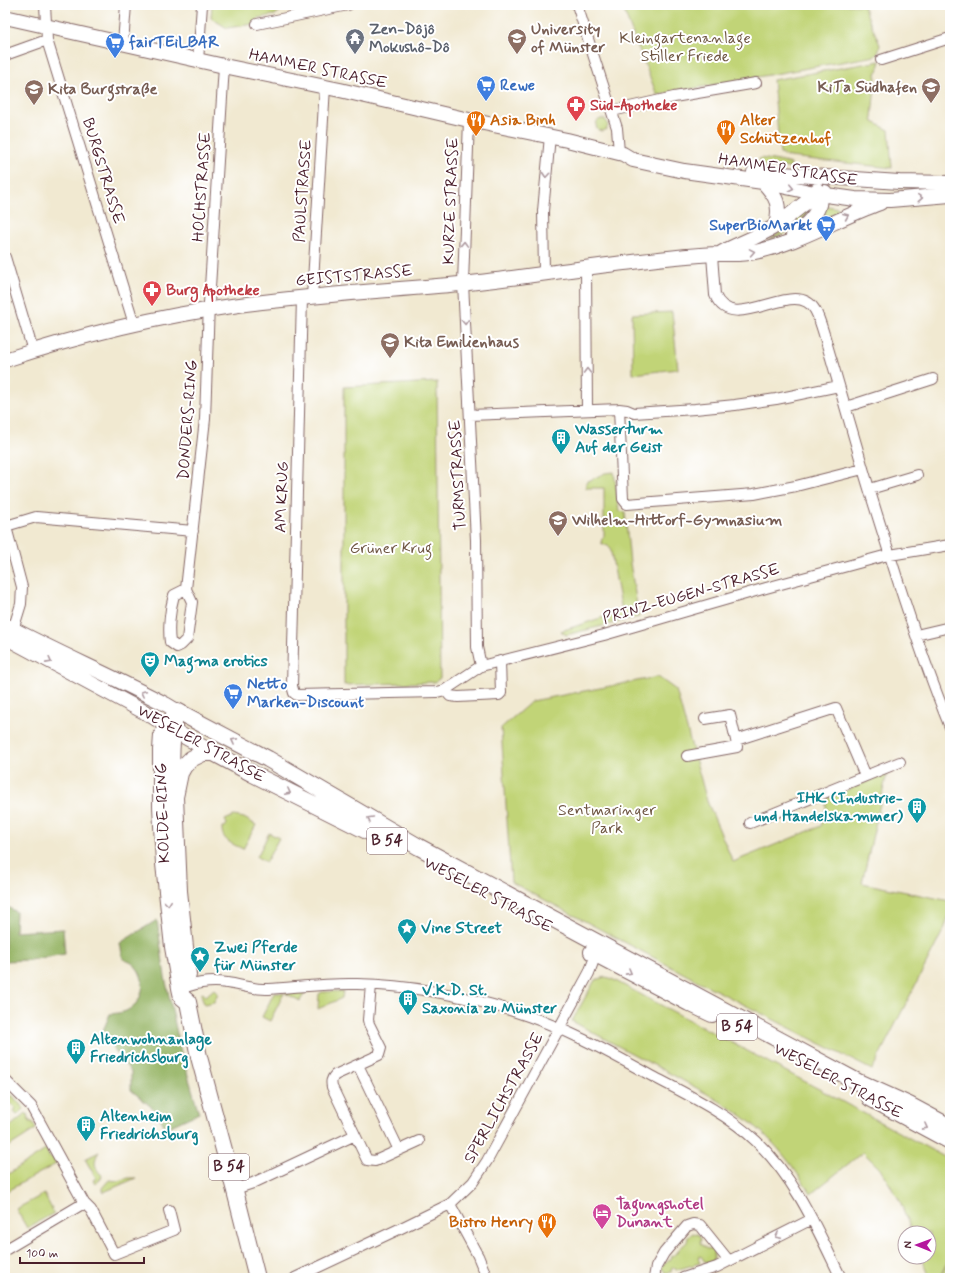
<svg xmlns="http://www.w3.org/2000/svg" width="955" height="1283" font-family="Mynerve,sans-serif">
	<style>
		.green { fill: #c1d477; stroke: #867a51 }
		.forest { fill: #98b668; stroke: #716a4a }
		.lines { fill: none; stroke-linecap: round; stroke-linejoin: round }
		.street-casing { stroke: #846665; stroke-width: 12 }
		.secondary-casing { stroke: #846665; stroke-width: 16 }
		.primary-casing { stroke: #846665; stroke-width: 18 }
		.street { stroke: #fff; stroke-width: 10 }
		.secondary { stroke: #fff; stroke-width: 14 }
		.primary { stroke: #fff; stroke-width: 16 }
		.oneway { stroke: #ae9aa0 }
		.labels { text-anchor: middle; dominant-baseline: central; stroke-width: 4; stroke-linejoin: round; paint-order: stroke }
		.shield { fill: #fff; stroke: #80626b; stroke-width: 1 }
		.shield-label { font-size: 15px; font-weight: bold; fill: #4a1f2b }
		.worship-label { font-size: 16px; font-weight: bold; fill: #5b616d; stroke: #fff; text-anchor: start }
		.education-label { font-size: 16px; font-weight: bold; fill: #785e54; stroke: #fff; text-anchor: start }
		.park-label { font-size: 16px; fill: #6e5542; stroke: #fff }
		.shop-label { font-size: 16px; font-weight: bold; fill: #366cbe; stroke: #fff; text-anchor: start }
		.street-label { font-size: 16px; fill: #4a1f2b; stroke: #fff }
		.health-label { font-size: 16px; font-weight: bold; fill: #be3a42; stroke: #fff; text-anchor: start }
		.food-label { font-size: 16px; font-weight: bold; fill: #c56008; stroke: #fff; text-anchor: start }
		.culture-label { font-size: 16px; font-weight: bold; fill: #0d838f; stroke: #fff; text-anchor: start }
		.hotel-label { font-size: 16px; font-weight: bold; fill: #b23c85; stroke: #fff; text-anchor: start }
	</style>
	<rect width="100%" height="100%" fill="#fff"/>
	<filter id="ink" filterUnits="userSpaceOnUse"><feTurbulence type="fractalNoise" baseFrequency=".025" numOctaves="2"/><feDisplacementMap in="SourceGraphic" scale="8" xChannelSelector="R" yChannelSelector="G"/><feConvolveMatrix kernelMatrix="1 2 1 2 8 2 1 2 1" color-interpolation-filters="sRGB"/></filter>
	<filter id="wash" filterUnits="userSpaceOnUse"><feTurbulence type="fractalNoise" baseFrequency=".012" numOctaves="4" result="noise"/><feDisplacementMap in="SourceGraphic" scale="16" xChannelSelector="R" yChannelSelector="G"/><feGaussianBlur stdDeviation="0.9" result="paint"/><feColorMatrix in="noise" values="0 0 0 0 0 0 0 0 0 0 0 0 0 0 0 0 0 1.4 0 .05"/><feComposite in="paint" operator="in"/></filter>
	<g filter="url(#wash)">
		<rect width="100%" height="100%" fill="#f1e9d1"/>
		<!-- green -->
		<path class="green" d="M212,5H295L285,7L275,15L258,18L254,24L227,28L211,18Z
			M624,5H863L880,45L878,53L875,56L657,95L625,14Z
			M880,61L876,75L872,117L873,122L889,130L892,168L789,157L780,154L773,80Z
			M596 125a6 6 0 1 1 12 0a6 6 0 1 1-12 0Z
			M760,158L779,161L791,164L790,168L759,165Z
			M822,205L838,208L839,214L832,217L824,215V213L820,212Z
			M804,212L811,215L790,231L769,240L786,228Z
			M672,312L678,369L633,374L632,314Z
			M437,382L440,678L435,682L344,685V387Z
			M614,472L619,511L625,512L630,563L639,617L566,635L561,631L622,611L610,547L601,543L602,538L604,537V488H586V482L605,473Z
			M658,677L676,690L707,801L733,862L821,826L826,809V799L887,773L862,883L950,901V909L945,927L872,1070L694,979L511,882L501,728L532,701Z
			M234,816L244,818L256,825L243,849C233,844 221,841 222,827H225L227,824L225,820Z
			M269,833L279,838L266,862L257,857Z
			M605,977L610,978L817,1088L950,1160V1256L939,1278H929L921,1257H929V1233H912L900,1201L880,1169L863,1152L811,1194C797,1172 783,1152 764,1134C736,1108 702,1091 669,1073C637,1056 604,1039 572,1021L591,987L595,980Z
			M214,989L218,993L214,1002L204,1004L201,994L203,993L206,996Z
			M306,991L300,1001L285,993Z
			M343,991L342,998L318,1009L319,994L322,992Z
			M274,993H284L270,1021L262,1017Z
			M12,1095L24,1109L17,1115L13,1111L16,1109L7,1099Z
			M26,1113L28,1115L27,1116L30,1122H33L36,1129L5,1149V1131Z
			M47,1149L48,1151L47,1152L50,1158L52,1157L56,1164L5,1192V1176Z
			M99,1152C93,1160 94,1169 102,1175L101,1179L95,1183L93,1180L96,1178L85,1159Z
			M128,1178H136L104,1192L102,1188L109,1180L119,1181Z
			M44,1194L54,1213L27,1228L16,1209Z
			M693,1233L699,1235L701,1239L700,1243L708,1249L712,1248C714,1252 715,1257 713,1261L707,1263L704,1261L701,1256L698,1258L700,1263L676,1270L675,1268H672L671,1272L665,1273L663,1269H661L662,1266L672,1258L671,1257L679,1251L678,1250L687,1242L688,1237Z
			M950,1257V1278H940Z"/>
		<!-- forest -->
		<path class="forest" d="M5,905L16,912L15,932L63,929L65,954L29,960L5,961Z
			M157,920L165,977L181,1052L199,1113L166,1128L155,1110L131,1090V1072L102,1033L110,1014C117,1013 123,1013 128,1010C144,1001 147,980 136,967C134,963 127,961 123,959L120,943Z"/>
	</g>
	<g filter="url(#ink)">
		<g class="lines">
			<!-- street casing -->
			<g class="street-casing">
				<path id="street" d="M45,5L47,40L134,324
					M577,5L617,128L619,152
					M257,24L348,5
					M123,43L126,5
					M5,55L47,40
					M881,60L950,38
					M198,61L202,5
					M612,111L674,97L756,83
					M469,120L463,283L476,540L477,647L481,666
					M712,255L715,295C733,338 795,275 815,310C821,320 827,346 831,358C840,389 849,420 858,451C870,494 884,536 897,578C913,628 930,678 950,727
					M5,257L33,351
					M586,268L587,410
					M544,273L543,211L550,136
					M312,297L325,87
					M302,298L292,686L294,693L297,695L437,692L445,690L481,666L604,635L766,588L884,556L950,545
					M846,407L933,379
					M619,409L623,499L627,504L754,494L796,486L863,469
					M470,415L619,409L627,410L634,413L695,409L735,405L776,399L839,386
					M870,489L917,475
					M5,523L22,587L21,604L13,630
					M6,526L36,517L193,531
					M186,589L205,419L209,303L224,66
					M186,589L192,602L187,639L181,645L177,647L170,642C168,628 170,609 174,595Z
					M916,635L950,627
					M445,690L450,696L458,697L499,695L501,693L500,661
					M705,719L730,715L736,740
					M687,756L737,747L736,740L836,708L865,776
					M750,823L900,762
					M371,985L368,1020L369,1024L381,1048L379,1055L335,1075C331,1079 331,1082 332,1087L367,1160L375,1161L419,1141
					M189,986C202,982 214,981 227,983C242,985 254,990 269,989C299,987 328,983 357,984C410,985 462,995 513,1011C562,1026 607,1051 652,1076C688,1095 726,1113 756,1141C796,1179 817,1229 841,1278
					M358,1065L399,1150
					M5,1080L31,1106L84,1203L5,1250
					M235,1189L253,1183L355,1135
					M84,1203L91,1210L114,1254L174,1230L169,1210
					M450,1204L478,1256L487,1278
					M295,1278L397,1230L450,1204L473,1182L487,1161L589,973L598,949
					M654,1278L656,1267L664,1253L687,1226L693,1224L700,1225L729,1261
					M683,1278L717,1267L812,1219"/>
			</g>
			<!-- secondary casing -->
			<g class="secondary-casing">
				<path id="secondary" d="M5,17L224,66L340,90L469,120L567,140L623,154L633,160L684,171L763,182L819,194L855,199L890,200L950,195
					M754,172L899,182L950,183
					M763,182C777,197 781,205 776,226
					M793,236C805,226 827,209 817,190
					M721,253C739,243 759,237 777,225C792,215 807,198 825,192
					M5,360C78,336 155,317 232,306C308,295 384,291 460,284C512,279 564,270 616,264C650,260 685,255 719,254C731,254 743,255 755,252C798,243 838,218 880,203
					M5,625C58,653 114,677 167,705L177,711C172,739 170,765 175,793
					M5,637L150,715L185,737L214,753"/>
			</g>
			<!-- primary casing -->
			<g class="primary-casing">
				<path id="primary" d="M592,952L689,1003L712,1014
					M188,975L179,891L175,797L180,773L184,766L191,759L203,753H214L253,774L387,841
					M870,1098L950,1141
					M257,1278L235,1191L199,1057L188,1002L182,997L180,988L173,947L164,864L161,806V750L162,735L177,711L268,759L419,847L858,1082L909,1105L950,1127"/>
			</g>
			<!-- street -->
			<use href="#street" class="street"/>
			<!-- secondary -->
			<use href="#secondary" class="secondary"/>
			<!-- primary -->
			<use href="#primary" class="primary"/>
		</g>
		<!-- one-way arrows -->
		<defs><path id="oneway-chevron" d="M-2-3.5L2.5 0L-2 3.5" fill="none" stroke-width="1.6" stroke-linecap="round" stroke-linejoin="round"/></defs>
		<g class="oneway">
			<use href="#oneway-chevron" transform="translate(546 175) rotate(95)"/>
			<use href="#oneway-chevron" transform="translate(791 188) rotate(13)"/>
			<use href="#oneway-chevron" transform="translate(920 198) rotate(-4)"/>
			<use href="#oneway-chevron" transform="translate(846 216) rotate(-23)"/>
			<use href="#oneway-chevron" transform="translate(464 244) rotate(-88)"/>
			<use href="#oneway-chevron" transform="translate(752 252) rotate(-10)"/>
			<use href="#oneway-chevron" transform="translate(465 322) rotate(87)"/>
			<use href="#oneway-chevron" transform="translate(587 371) rotate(-91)"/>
			<use href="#oneway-chevron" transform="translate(49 661) rotate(28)"/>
			<use href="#oneway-chevron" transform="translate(143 693) rotate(-153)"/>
			<use href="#oneway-chevron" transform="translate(234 741) rotate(-152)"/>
			<use href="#oneway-chevron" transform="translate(288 792) rotate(27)"/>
			<use href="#oneway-chevron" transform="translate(370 819) rotate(-150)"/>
			<use href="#oneway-chevron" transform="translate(168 903) rotate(83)"/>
			<use href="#oneway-chevron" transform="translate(629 972) rotate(29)"/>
			<use href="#oneway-chevron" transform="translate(925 1127) rotate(28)"/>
			<use href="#oneway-chevron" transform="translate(778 1236) rotate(153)"/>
		</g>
	</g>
	<!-- icons -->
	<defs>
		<g id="temple-pin" transform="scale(1)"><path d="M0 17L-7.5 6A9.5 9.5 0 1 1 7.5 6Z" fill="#6b7280" stroke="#fff"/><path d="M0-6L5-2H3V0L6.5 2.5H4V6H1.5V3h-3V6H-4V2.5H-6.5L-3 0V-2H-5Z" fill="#fff"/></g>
		<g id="university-pin" transform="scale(1)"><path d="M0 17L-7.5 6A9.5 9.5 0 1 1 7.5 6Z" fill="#8d6e63" stroke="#fff"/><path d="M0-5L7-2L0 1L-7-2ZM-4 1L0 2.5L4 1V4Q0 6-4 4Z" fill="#fff"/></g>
		<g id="supermarket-pin" transform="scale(1)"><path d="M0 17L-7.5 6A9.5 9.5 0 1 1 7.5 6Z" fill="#3f7fe0" stroke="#fff"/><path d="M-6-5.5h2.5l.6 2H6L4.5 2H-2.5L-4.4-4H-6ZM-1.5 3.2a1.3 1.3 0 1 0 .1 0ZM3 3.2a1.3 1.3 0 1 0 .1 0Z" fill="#fff"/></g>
		<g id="school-pin" transform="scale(1)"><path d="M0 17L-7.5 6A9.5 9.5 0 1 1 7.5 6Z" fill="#8d6e63" stroke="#fff"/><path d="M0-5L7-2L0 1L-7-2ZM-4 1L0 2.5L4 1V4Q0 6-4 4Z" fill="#fff"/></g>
		<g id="pharmacy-pin" transform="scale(1)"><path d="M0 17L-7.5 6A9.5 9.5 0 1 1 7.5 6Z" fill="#e0444e" stroke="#fff"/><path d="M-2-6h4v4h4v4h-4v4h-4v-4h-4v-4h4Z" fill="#fff"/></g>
		<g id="restaurant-pin" transform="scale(1)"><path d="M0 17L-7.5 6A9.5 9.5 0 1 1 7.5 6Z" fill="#e8710a" stroke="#fff"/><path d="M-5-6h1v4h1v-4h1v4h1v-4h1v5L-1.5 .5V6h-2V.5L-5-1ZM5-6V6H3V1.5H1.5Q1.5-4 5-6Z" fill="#fff"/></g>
		<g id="building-pin" transform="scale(1)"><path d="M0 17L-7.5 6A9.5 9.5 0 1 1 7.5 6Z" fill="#0f9aa8" stroke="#fff"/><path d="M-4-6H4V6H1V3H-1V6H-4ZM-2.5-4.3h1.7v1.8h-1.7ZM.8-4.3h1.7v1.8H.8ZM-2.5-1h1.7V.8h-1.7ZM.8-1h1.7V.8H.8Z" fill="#fff"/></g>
		<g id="theatre-pin" transform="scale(1)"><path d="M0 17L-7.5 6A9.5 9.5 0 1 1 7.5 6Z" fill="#0f9aa8" stroke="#fff"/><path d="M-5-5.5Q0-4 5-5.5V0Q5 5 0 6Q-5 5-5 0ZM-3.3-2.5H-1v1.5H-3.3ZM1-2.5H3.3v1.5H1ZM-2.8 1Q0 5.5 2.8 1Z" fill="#fff"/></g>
		<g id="sight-pin" transform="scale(1)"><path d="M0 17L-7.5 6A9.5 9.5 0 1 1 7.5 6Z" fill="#0f9aa8" stroke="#fff"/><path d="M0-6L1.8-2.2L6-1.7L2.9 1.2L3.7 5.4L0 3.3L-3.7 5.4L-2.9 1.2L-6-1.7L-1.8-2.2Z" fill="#fff"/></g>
		<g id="hotel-pin" transform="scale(1)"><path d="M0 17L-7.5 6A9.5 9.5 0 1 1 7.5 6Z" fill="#d1479c" stroke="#fff"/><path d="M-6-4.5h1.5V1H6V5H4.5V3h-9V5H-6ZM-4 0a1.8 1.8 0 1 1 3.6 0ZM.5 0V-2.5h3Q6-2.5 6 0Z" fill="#fff"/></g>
	</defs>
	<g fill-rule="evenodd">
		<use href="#temple-pin" x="355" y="38"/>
		<use href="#university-pin" x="517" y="38"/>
		<use href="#supermarket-pin" x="115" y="42"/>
		<use href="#supermarket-pin" x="486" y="85"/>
		<use href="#school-pin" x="931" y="87"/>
		<use href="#school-pin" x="34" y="89"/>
		<use href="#pharmacy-pin" x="576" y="105"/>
		<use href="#restaurant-pin" x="476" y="120"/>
		<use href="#restaurant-pin" x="726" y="129"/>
		<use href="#supermarket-pin" x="826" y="225"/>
		<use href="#pharmacy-pin" x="152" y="290"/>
		<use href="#school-pin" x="390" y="342"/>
		<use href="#building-pin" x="561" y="438"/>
		<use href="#school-pin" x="558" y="520"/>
		<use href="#theatre-pin" x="150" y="661"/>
		<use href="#supermarket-pin" x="233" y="693"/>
		<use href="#building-pin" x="917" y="807"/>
		<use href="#sight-pin" x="407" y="928"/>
		<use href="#sight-pin" x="200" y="956"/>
		<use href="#building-pin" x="408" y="999"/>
		<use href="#building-pin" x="76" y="1048"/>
		<use href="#building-pin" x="86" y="1125"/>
		<use href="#hotel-pin" x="602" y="1213"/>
		<use href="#restaurant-pin" x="547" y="1222"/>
	</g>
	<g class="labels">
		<!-- shield labels -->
		<g class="shield">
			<rect x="367" y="828" width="40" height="26" rx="3"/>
			<rect x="717" y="1014" width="40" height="26" rx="3"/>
			<rect x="209" y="1154" width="40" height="26" rx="3"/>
		</g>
		<g class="shield-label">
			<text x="387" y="841">B 54</text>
			<text x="737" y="1027">B 54</text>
			<text x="229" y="1167">B 54</text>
		</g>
		<!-- worship labels -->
		<g class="worship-label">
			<text x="369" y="29">Zen-Dôjô<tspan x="369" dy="18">Mokushô-Dô</tspan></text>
		</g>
		<!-- education labels -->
		<g class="education-label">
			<text x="531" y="29">University<tspan x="531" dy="18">of Münster</tspan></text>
			<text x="917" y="87" text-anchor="end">KiTa Südhafen</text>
			<text x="48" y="89">Kita Burgstraße</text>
			<text x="404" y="342">Kita Emilienhaus</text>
			<text x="572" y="520">Wilhelm-Hittorf-Gymnasium</text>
		</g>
		<!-- park labels -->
		<g class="park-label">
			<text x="685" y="38">Kleingartenanlage<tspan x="685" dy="18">Stiller Friede</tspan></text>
			<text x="391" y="548">Grüner Krug</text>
			<text x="607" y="810">Sentmaringer<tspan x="607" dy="18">Park</tspan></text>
		</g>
		<!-- shop labels -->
		<g class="shop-label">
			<text x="129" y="42">fairTEiLBAR</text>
			<text x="500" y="85">Rewe</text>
			<text x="812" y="225" text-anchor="end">SuperBioMarkt</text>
			<text x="247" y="684">Netto<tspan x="247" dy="18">Marken-Discount</tspan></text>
		</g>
		<!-- street labels -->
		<g class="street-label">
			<text transform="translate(318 69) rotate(12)">HAMMER STRASSE</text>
			<text transform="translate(788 170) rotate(9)">HAMMER STRASSE</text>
			<text transform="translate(103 171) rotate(73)">BURGSTRASSE</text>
			<text transform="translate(202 187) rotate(-86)">HOCHSTRASSE</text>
			<text transform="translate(303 191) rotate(-86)">PAULSTRASSE</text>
			<text transform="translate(451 201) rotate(-88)">KURZE STRASSE</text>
			<text transform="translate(354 276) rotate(-5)">GEISTSTRASSE</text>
			<text transform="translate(188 420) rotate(-86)">DONDERS-RING</text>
			<text transform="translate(458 475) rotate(-93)">TURMSTRASSE</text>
			<text transform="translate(282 497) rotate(-88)">AM KRUG</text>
			<text transform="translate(691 594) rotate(-16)">PRINZ-EUGEN-STRASSE</text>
			<text transform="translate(201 744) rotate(29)">WESELER STRASSE</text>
			<text transform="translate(163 813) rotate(-92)">KOLDE-RING</text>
			<text transform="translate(488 895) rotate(28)">WESELER STRASSE</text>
			<text transform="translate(838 1081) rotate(28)">WESELER STRASSE</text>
			<text transform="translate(504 1098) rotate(-61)">SPERLICHSTRASSE</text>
		</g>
		<!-- health labels -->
		<g class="health-label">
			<text x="590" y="105">Süd-Apotheke</text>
			<text x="166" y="290">Burg Apotheke</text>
		</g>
		<!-- food labels -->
		<g class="food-label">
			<text x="490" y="120">Asia Binh</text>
			<text x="740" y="120">Alter<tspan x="740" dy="18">Schützenhof</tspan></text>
			<text x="533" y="1222" text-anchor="end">Bistro Henry</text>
		</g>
		<!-- culture labels -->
		<g class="culture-label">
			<text x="575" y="429">Wasserturm<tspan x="575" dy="18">Auf der Geist</tspan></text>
			<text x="164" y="661">Magma erotics</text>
			<text x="903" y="798" text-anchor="end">IHK (Industrie-<tspan x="903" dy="18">und Handelskammer)</tspan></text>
			<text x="421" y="928">Vine Street</text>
			<text x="214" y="947">Zwei Pferde<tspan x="214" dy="18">für Münster</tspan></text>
			<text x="422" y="990">V.K.D. St.<tspan x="422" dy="18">Saxonia zu Münster</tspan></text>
			<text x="90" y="1039">Altenwohnanlage<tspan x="90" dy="18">Friedrichsburg</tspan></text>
			<text x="100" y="1116">Altenheim<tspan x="100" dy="18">Friedrichsburg</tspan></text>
		</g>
		<!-- hotel labels -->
		<g class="hotel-label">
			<text x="616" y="1204">Tagungshotel<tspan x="616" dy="18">Dunant</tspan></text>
		</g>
	</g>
	<!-- margin -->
	<rect width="955" height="1283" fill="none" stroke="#fff" stroke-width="20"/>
	<!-- north arrow -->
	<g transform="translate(917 1245) rotate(271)"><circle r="19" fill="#ffffff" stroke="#b7a5aa"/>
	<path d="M0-3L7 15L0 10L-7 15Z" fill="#b5179e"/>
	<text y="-6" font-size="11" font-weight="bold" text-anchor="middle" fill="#4a1f2b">N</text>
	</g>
	<!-- scale -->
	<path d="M20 1257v6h124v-6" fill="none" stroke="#4a1f2b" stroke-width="2"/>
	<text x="26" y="1257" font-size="12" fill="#4a1f2b" stroke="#ffffff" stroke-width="3" paint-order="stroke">100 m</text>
</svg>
